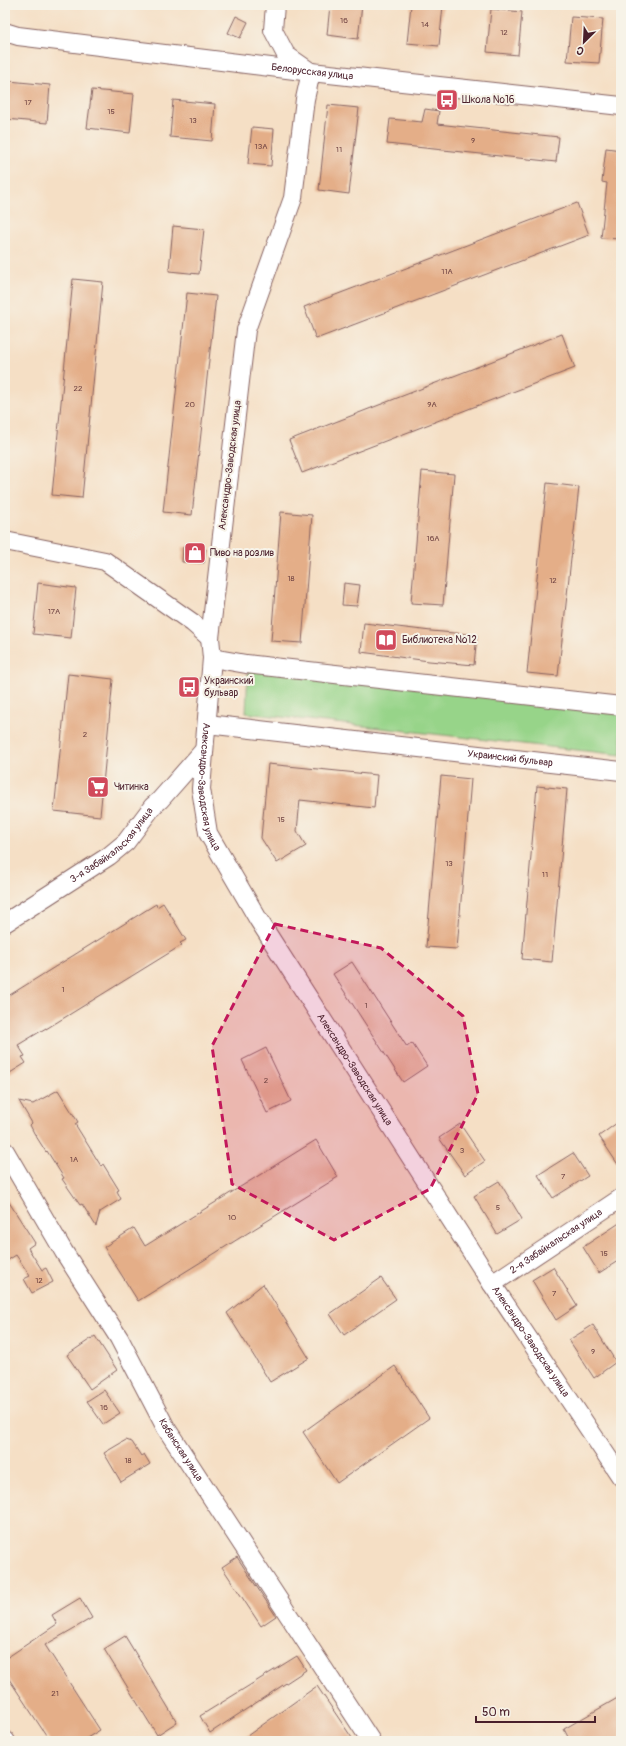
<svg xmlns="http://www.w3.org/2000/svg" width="626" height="1746" font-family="Pangolin,sans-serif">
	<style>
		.green { fill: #97d489; stroke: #707a5a }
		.building { fill: #e4ae88 }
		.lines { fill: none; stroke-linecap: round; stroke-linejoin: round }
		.minor-casing { stroke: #866261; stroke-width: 20 }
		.minor { stroke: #fff; stroke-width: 18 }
		.marked { fill: #c2185b; fill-opacity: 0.2; stroke: #c2185b; stroke-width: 3; stroke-dasharray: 8 5; stroke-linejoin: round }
		.labels { text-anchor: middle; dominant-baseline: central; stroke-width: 4; stroke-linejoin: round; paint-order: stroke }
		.number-label { font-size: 8px; fill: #704342 }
		.street-label { font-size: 10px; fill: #4a1f2b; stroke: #f7f3e8 }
		.poi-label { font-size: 10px; fill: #4a1f2b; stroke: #f7f3e8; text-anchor: start }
	</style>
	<rect width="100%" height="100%" fill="#f7f3e8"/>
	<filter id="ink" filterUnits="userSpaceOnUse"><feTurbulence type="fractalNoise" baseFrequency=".025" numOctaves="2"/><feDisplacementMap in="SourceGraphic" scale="8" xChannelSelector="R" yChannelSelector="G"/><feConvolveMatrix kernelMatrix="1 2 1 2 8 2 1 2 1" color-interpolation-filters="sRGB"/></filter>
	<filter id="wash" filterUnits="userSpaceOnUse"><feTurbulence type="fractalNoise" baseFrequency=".012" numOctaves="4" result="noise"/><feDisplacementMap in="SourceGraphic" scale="16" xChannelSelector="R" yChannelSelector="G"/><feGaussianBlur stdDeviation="0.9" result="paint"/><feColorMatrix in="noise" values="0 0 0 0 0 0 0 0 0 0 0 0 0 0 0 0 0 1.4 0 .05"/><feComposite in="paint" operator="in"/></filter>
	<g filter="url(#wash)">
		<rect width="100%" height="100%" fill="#f5dfc5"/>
		<!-- green -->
		<path class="green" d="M248,669L621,711V755L246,713Z"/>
		<g id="blocks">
			<!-- building -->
			<path class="building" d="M330,5H362L358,39L327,35Z
				M411,5H443L439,46L407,43Z
				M491,9L522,12L518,55L487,52Z
				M236,16L248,22L240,38L228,33Z
				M571,17L603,19L599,63L567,61Z
				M9,81L50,85L47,123L6,119Z
				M92,90L134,94L130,133L87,128Z
				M173,100L215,104L212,141L170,137Z
				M328,105L359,108L349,194L319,190Z
				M425,109L439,111L437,124L559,137L556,162L387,144L390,119L422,122Z
				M252,127L274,129L271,166L248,164Z
				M606,148L621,150V239L601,238L607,183L602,182Z
				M577,203L589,235L316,339L304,307Z
				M173,226L204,229L199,274L169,271Z
				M73,279L103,282L82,498L52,495Z
				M187,293L216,296L192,515L163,512Z
				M562,334L575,368L302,473L289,440Z
				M422,471L454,474L443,605L411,603Z
				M547,483L579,487L558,676L527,673Z
				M281,512L312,515L302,643L271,641Z
				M183,547L206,549L204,563L182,562Z
				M38,583L76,588L71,638L33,634Z
				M344,583L360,585L357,606L342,605Z
				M364,623L431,631L477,635L474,665L429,661L361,652Z
				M68,674L113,679L100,816L54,811Z
				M268,764L377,775L374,808L300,800L297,831L306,846L277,863L261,838Z
				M441,776L471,779L457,949L426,947Z
				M537,786L567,789L552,962L522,959Z
				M163,903L186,940L180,943L182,945L46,1029V1028L18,1045L25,1056L22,1057L26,1063L5,1076V998L156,904L157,907Z
				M352,962L407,1047L412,1043L427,1066L403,1082L333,974Z
				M266,1048L291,1101L267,1113L242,1060Z
				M58,1090L78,1122L75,1124L101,1166L103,1164L119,1190L117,1191L121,1199L100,1212L96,1226L82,1204L80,1205L62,1179L64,1178L47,1151L46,1152L34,1133L30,1125L32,1123L19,1101L33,1104Z
				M621,1120V1169L599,1136Z
				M460,1124L485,1161L465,1175L439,1138Z
				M316,1140L338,1177L138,1301L104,1247L134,1228L145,1246Z
				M573,1153L588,1176L553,1198L538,1175Z
				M499,1181L522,1219L497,1234L474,1196Z
				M5,1196L35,1243L28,1248L42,1270L46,1268L53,1282L32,1293L24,1279L30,1276L16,1255L5,1262Z
				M621,1222V1259L599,1273L583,1247Z
				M553,1267L577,1306L556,1320L532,1280Z
				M381,1278L396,1299L344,1335L330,1314Z
				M263,1284L309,1358L270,1382L227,1313Z
				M593,1325L616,1362L594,1378L569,1340Z
				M95,1336L117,1370L90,1389L67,1355Z
				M395,1366L429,1418L337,1483L303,1432Z
				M104,1390L120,1413L103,1424L87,1401Z
				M126,1440L132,1442L141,1456L144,1454L150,1464L121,1482L104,1453Z
				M237,1557L276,1616L261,1626L222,1567Z
				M80,1598L92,1618L45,1645L100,1730L82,1741H50L5,1673V1659L57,1624L52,1615Z
				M125,1636L177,1722L157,1735L104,1649Z
				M297,1656L306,1670L210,1733L200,1716Z
				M317,1686L354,1741H240Z
				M621,1696V1741H570L564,1729Z"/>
		</g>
	</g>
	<g filter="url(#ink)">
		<use href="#blocks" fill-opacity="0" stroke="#866261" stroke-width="1"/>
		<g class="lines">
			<!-- minor casing -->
			<g class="minor-casing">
				<g id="minor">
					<path d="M275,5L273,30L286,55L309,71"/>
					<path id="s1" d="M5,32L18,36L311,72L621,106"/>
					<path id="s2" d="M311,72L305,99L293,198L246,330L210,638L212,658L201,789L208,833L258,919L492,1284L621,1477"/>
					<path d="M5,541L105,561L193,623L210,638"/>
					<path d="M212,658L246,664L621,706"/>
					<path id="s3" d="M207,724L621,771"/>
					<path id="s4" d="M5,923L109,856L126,842L153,806L160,800L204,750"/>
					<path id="s5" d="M5,1151L64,1252L119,1338L166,1428L371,1741"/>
					<path id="s6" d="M492,1284L621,1198"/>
					<path d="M5,1740L6,1741"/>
				</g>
			</g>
			<!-- minor -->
			<use href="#minor" class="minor"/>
		</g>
	</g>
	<!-- marked area -->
	<path class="marked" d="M275,924L381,948L463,1016L478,1094L430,1189L334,1240L232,1184L212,1046Z"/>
	<!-- icons -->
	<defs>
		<g id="bus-square" transform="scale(1.15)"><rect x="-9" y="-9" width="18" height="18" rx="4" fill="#d1495b" stroke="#f7f3e8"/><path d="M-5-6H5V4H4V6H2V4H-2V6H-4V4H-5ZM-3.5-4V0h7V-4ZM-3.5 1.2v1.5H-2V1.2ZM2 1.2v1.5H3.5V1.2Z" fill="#fff"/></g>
		<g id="shop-square" transform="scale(1.15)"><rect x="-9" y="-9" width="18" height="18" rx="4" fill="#d1495b" stroke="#f7f3e8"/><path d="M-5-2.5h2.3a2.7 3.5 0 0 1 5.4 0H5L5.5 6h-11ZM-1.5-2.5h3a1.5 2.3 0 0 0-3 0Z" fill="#fff"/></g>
		<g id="library-square" transform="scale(1.15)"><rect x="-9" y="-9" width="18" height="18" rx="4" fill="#d1495b" stroke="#f7f3e8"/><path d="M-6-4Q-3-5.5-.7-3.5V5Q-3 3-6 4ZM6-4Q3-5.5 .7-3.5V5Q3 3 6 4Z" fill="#fff"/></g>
		<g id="supermarket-square" transform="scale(1.15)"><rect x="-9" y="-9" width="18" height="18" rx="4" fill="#d1495b" stroke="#f7f3e8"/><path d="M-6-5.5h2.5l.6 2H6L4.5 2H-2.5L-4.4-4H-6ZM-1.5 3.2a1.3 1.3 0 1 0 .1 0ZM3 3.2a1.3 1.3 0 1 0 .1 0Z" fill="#fff"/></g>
	</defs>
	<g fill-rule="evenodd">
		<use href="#bus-square" x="447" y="100"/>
		<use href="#shop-square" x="195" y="553"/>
		<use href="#library-square" x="386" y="640"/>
		<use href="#bus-square" x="189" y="687"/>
		<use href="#supermarket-square" x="98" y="787"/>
	</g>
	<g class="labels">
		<!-- number labels -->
		<g class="number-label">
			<text x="344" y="20">16</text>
			<text x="425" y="24">14</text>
			<text x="504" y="32">12</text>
			<text x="28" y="102">17</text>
			<text x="111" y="111">15</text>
			<text x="193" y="120">13</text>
			<text x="473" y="140">9</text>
			<text x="261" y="146">13А</text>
			<text x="339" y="149">11</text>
			<text x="447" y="271">11А</text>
			<text x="78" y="388">22</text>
			<text x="190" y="404">20</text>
			<text x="432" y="404">9А</text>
			<text x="433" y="538">16А</text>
			<text x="291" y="578">18</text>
			<text x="553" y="580">12</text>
			<text x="54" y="611">17А</text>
			<text x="85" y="734">2</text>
			<text x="281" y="819">15</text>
			<text x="449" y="863">13</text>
			<text x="545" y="874">11</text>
			<text x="63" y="989">1</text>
			<text x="366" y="1005">1</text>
			<text x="266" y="1080">2</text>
			<text x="462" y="1150">3</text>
			<text x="74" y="1159">1А</text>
			<text x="563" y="1176">7</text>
			<text x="498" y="1207">5</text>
			<text x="232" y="1217">10</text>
			<text x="604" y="1253">15</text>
			<text x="39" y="1280">12</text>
			<text x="554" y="1293">7</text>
			<text x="593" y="1351">9</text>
			<text x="104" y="1407">16</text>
			<text x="128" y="1460">18</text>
			<text x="55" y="1693">21</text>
		</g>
		<!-- street labels -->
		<g class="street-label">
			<text stroke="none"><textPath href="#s1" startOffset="310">Белорусская улица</textPath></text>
			<text transform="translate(230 465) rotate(-83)">Александро-Заводская улица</text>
			<text stroke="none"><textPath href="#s3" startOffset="305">Украинский бульвар</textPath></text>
			<text stroke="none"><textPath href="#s2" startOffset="728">Александро-Заводская улица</textPath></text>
			<text stroke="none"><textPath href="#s4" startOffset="133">3-я Забайкальская улица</textPath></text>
			<text stroke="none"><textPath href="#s2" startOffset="1052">Александро-Заводская улица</textPath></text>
			<text stroke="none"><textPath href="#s6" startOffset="77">2-я Забайкальская улица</textPath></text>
			<text stroke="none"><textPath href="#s2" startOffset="1376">Александро-Заводская улица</textPath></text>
			<text stroke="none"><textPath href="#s5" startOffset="347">Кабанская улица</textPath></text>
		</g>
		<!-- poi labels -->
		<g class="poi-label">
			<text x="462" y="100">Школа №16</text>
			<text x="210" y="553">Пиво на розлив</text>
			<text x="402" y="640">Библиотека №12</text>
			<text x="204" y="681">Украинский<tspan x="204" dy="12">бульвар</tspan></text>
			<text x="114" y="787">Читинка</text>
		</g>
	</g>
	<!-- margin -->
	<rect width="626" height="1746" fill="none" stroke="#f7f3e8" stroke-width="20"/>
	<!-- north arrow -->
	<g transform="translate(584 42) rotate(204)" stroke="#f7f3e8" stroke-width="3" paint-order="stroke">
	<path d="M0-3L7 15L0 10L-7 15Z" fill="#4a1f2b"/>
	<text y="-6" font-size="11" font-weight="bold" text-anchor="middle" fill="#4a1f2b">С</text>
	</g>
	<!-- scale -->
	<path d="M476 1716v6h119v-6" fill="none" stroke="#4a1f2b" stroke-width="2"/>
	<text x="482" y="1716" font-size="12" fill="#4a1f2b" stroke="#f7f3e8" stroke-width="3" paint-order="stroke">50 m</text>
</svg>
